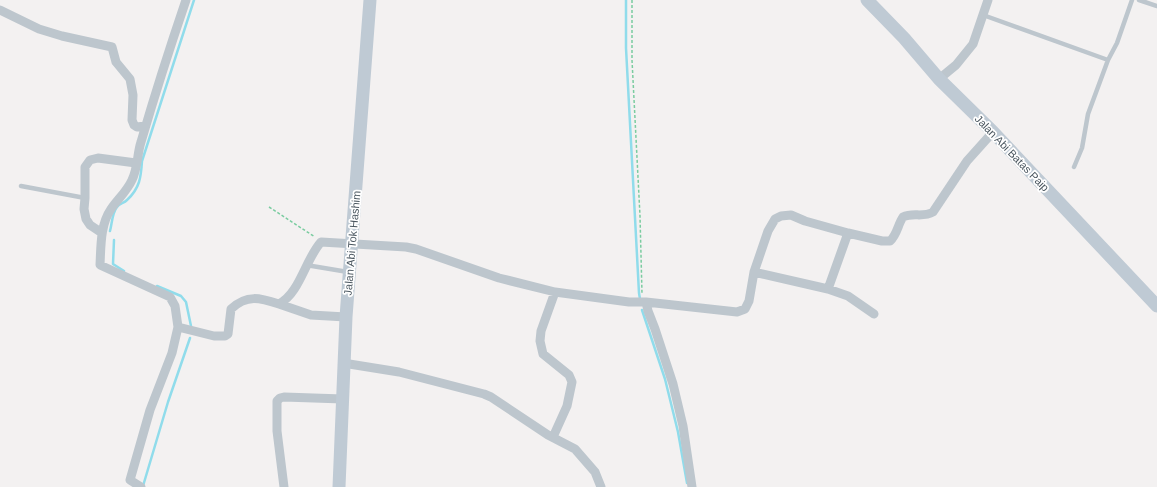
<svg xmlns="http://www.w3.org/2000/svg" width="1157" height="487" font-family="Arial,sans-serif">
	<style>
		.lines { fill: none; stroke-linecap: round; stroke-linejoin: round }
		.stream { stroke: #90dceb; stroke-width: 2.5 }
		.path { stroke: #7acca0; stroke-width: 1.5; stroke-dasharray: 3 2; stroke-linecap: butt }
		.service { stroke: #bdc6cd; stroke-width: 4.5 }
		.minor { stroke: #bdc6cd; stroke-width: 9 }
		.secondary { stroke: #bfcad4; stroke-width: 13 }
		.labels { text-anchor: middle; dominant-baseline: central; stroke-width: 3.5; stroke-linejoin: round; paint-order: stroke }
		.street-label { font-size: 11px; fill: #49555e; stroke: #fff }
	</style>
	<rect width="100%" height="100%" fill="#f3f1f1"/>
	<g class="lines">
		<!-- stream -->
		<path class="stream" d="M626,0V48L639,293L640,299
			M110,231C112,224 112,213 117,207C119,204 124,203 127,200C140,188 141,177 142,161L194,0
			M114,240L113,264L124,271
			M157,286L181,296L186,302L191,326
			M642,310L665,379L678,432L687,483
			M143,486L168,402L190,338"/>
		<!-- path -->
		<path class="path" d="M632,0V60L640,216L642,294
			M269,207L315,237"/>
		<!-- service -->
		<path class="service" d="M1139,0L1157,6
			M983,15L1108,60L1117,43L1132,0
			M1074,167L1082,148L1088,114L1108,60
			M21,186L85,198
			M306,265L348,272"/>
		<!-- minor -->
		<path class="minor" d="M0,10L39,29L62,36L112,47L116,62L130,79L133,95L132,120L134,125L137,127L145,126
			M939,79L956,65L973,44L988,0
			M102,233L90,225L86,219L84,209L85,198V167L90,160L98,158L136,163
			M754,272L828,289L848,296L874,314
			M828,289L848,233
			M646,302L648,311L655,329L673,384L683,426L692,487
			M279,304L311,315L346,317
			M178,327L214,336H225L228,334L231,309C247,294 260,298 279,304C300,293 305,260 321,242L406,247L416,249L499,278L555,292L629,302H646L737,312L745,309L749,301L754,272L768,231L775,219L781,216L791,215L805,221L848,233L882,241H890C897,235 898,224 903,217C913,212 923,218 933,212L967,161L993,132
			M343,363L399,372L484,394L491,397L548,435L575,449L595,472L601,487
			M553,437L567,406L572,382L569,375L543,354L540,341L541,331L555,292
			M141,487L130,480L150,410L172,353L178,327L175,306L170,297L100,265C101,247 100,225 111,209C118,199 127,191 132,180C138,168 137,154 141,142C155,94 170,47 186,0
			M284,487L277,431V401L280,398L284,397L343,399"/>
		<!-- secondary -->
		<path class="secondary" d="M867,0L904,38L939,79L993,132L1157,306
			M339,487L346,317L370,0"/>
	</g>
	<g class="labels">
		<!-- street labels -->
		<g class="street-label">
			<text transform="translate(1012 153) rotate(46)">Jalan Abi Batas Paip</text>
			<text transform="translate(352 243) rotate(-85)">Jalan Abi Tok Hashim</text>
		</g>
	</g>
</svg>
